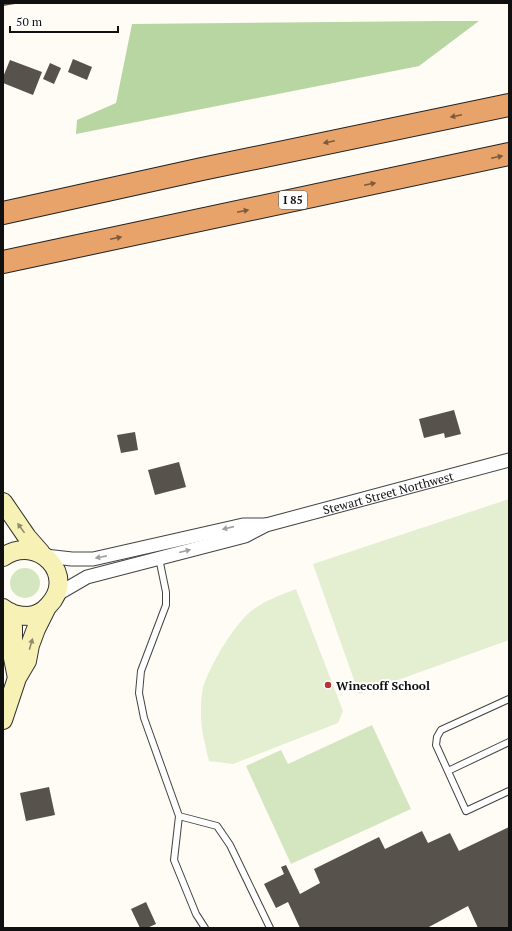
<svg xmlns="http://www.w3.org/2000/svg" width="512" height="931" font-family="'PT Serif',serif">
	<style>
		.green { fill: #d4e6c0 }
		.forest { fill: #b8d6a1 }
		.pitch { fill: #e4eed1 }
		.building { fill: #58524d }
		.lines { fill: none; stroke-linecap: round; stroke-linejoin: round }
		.lane-casing { stroke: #434343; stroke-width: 8 }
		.street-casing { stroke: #434343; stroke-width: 15 }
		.secondary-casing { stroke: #323232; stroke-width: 20 }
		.highway-casing { stroke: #212121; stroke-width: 24 }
		.lane { stroke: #fff; stroke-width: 6 }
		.street { stroke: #fff; stroke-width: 13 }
		.secondary { stroke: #f8f1b6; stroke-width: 18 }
		.highway { stroke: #e7a36a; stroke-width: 22 }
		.oneway { fill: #7c5a3d }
		.oneway2 { fill: #908c6b }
		.oneway3 { fill: #9f9f9f }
		.poi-dot { fill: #b4343a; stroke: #fff; stroke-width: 1.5 }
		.labels { text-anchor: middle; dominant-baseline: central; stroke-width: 4; stroke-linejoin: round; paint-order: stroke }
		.shield { fill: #fff; stroke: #585858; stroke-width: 1 }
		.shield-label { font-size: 11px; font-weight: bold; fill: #101010 }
		.street-label { font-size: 12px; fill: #101010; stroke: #fff }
		.poi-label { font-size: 12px; font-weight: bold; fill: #101010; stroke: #fff; text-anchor: start }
	</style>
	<rect width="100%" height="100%" fill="#fefcf5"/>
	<!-- green -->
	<path class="green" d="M10 583a15 15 0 1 1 30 0a15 15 0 1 1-30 0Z
		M372,725L411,809L291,864L246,766L281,750L288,764Z"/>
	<!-- forest -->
	<path class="forest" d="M441,21H479L419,66L76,134L77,120L116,103L132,24Z"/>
	<!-- pitch -->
	<path class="pitch" d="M509,499V640L359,694L313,564Z
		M296,589L343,711L338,723L233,764L209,761C205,744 200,726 201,709C201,700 202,687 206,679C215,658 233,627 250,612C263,601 281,595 296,589Z"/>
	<!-- building -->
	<path class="building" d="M3,3H15V4L3,6Z
		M73,59L92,67L87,80L68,72Z
		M10,60L42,72L33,95L3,83V77Z
		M50,63L61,68L54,84L43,79Z
		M454,410L461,434L445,438L444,433L424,438L419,419Z
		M135,432L138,450L121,453L117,435Z
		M179,462L186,487L155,495L148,470Z
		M49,787L55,815L26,821L20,793Z
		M509,827V928H478L468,906L427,928H300L288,902L276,908L264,884L284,874L281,867L286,865L300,894L320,883L314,869L379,837L385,849L422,831L428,843L450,833L459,851Z
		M146,902L156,924L147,928H140L131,909Z"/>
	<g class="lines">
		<!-- lane casing -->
		<g class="lane-casing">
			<path id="lane" d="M159,558L166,592V605L141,671L139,693L144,718L179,816L174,860L196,914L205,928
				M509,699L441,730L437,737L436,745L466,811L509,791
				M448,771L509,742
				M179,816L217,826L230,845L270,928"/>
		</g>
		<!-- street casing -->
		<g class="street-casing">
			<g id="street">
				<path d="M45,556L72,559H93L243,525H265"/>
				<path id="s1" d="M56,595L87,577L245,536L266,525L509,460"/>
			</g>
		</g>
		<!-- secondary casing -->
		<g class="secondary-casing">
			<path id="secondary" d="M3,502L27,537L41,553
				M3,557C38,533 78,576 48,606C43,612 36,615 29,616C20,616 10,614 3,608
				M10,612L13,627V658L17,678
				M3,720L17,678L27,661L30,645L36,629L46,609"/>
		</g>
		<!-- highway casing -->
		<g class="highway-casing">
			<path id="highway" d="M3,213L202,169L509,105
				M3,262L509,154"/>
		</g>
		<!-- lane -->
		<use href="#lane" class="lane"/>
		<!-- street -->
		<use href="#street" class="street"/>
		<!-- secondary -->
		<use href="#secondary" class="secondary"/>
		<!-- highway -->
		<use href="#highway" class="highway"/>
	</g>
	<!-- one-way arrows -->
	<defs><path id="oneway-solid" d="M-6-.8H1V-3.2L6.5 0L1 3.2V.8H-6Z"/></defs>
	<g class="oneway">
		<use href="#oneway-solid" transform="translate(456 116) rotate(168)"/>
		<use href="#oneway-solid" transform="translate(329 142) rotate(168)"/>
		<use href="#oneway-solid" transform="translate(497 157) rotate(-12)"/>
		<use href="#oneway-solid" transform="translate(370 184) rotate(-12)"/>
		<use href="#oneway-solid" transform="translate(243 211) rotate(-12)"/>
		<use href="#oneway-solid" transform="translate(116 238) rotate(-12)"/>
	</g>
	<g class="oneway2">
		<use href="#oneway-solid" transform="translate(21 528) rotate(-126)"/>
		<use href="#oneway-solid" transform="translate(31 644) rotate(-74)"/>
	</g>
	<g class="oneway3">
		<use href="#oneway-solid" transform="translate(228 528) rotate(167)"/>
		<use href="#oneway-solid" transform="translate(185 551) rotate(-14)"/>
		<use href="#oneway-solid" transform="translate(101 557) rotate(169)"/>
	</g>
	<!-- markers -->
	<circle class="poi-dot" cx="328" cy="685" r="4"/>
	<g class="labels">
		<!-- shield labels -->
		<rect class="shield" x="279" y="191" width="28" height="18" rx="3"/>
		<g class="shield-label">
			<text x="293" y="200">I 85</text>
		</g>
		<!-- street labels -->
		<g class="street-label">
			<text stroke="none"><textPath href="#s1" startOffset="349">Stewart Street Northwest</textPath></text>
		</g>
		<!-- poi labels -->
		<g class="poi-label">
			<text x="336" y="685">Winecoff School</text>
		</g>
	</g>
	<!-- border -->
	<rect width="512" height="931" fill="none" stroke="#101010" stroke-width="8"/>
	<!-- scale -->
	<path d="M10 26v6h108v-6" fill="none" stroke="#101010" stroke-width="2"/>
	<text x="16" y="26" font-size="12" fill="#101010" stroke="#ffffff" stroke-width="3" paint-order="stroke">50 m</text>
</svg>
